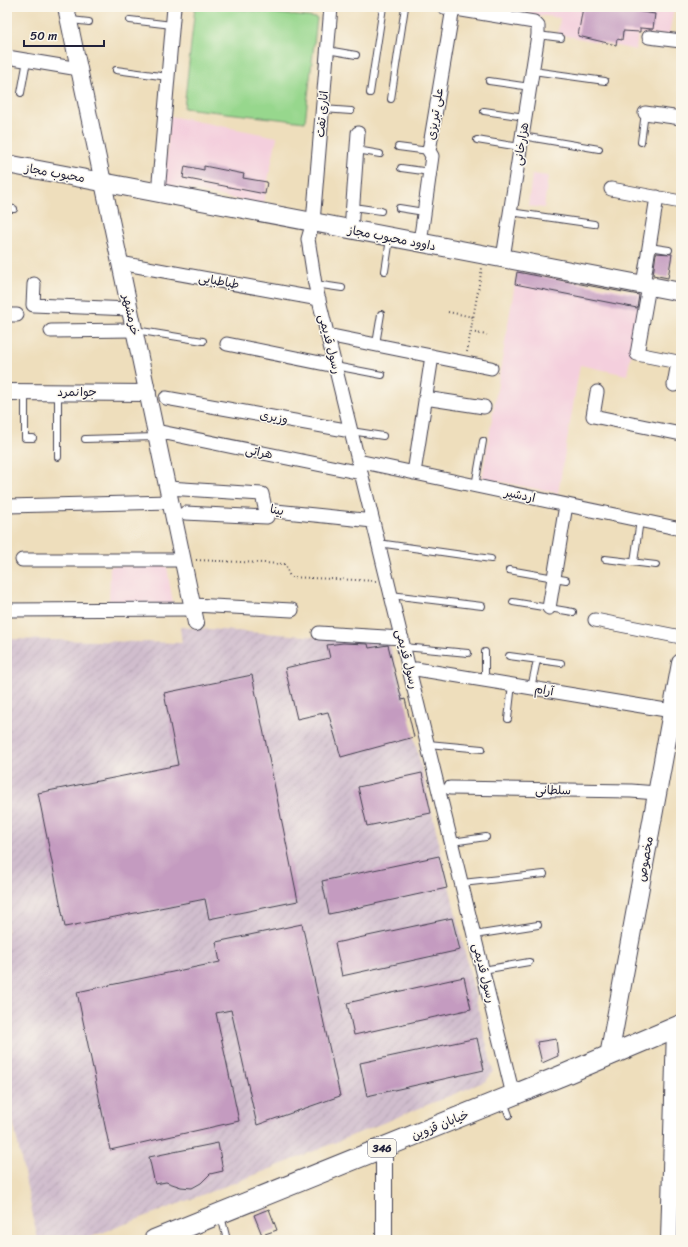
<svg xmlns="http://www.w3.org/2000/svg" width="688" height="1247" font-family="Sriracha,'Playpen Sans Arabic',sans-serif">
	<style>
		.built { fill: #f4cfdd }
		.industrial { fill: url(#industrial-furrows) }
		.pitch { fill: #97d78d; stroke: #5c7c64 }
		.building { fill: #c49bc0 }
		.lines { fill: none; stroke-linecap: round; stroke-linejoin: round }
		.service-casing { stroke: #413e4e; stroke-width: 8 }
		.minor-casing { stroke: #413e4e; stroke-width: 15 }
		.tertiary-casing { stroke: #413e4e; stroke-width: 18 }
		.secondary-casing { stroke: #413e4e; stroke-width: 20 }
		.primary-casing { stroke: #413e4e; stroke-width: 22 }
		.path { stroke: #413e4e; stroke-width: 2; stroke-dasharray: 1 3; stroke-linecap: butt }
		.service { stroke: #fff; stroke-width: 6 }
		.minor { stroke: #fff; stroke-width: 13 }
		.tertiary { stroke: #fff; stroke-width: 16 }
		.secondary { stroke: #fff; stroke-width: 18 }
		.primary { stroke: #fff; stroke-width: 20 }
		.labels { text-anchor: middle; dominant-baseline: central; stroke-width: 3; stroke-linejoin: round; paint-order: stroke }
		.shield { fill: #fbf7ec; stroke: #636270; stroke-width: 1 }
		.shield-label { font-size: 11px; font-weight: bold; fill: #22223b }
		.street-label { font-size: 12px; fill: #22223b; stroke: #fbf7ec }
	</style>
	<defs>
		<pattern id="industrial-furrows" width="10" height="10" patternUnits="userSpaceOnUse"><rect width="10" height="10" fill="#d0bdcd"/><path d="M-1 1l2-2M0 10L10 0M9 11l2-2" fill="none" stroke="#b2a2b1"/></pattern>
	</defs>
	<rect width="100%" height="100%" fill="#fbf7ec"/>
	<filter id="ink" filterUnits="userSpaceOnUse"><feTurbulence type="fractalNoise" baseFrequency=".025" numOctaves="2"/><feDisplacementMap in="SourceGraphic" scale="8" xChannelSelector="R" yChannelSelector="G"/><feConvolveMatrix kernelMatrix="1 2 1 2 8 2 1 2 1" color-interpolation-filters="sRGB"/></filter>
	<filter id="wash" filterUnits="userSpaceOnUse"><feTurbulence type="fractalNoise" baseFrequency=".012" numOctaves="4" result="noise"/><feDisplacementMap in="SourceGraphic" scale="16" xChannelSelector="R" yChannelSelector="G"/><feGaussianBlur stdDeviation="0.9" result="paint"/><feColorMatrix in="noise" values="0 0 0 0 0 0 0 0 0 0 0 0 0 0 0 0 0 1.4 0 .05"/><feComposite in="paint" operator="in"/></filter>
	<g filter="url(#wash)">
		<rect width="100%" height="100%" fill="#eedebc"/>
		<!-- built -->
		<path class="built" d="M481,7H674L669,35L638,34L636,50L558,34L560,18Z
			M170,116L277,137L263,205L164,184Z
			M532,174L548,176L544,208L528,206Z
			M517,271L643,294L627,375L580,365L558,493L482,478Z
			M110,566H167L173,604L109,606Z
			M681,1138V1221L678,1216Z"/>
		<!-- industrial -->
		<path class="industrial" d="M180,627L389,642L405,699L329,716L341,756L414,737L493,1071L486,1081L265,1171L83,1240H38L7,1092V639L182,643Z"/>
		<!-- pitch -->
		<path class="pitch" d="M195,7H219L317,18L305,122L184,108Z"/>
		<g id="blocks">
			<!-- building -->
			<path class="building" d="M583,7H630L629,10L655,14L653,29L640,28V32L623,31L622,40L617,39L616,45L578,36Z
				M185,166L204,170V166L244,174L243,178L267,182L265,194L183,178Z
				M656,253L672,254L668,278L653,275Z
				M517,272L639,295L637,308L515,284Z
				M343,643L368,644L369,648L388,645L402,700L405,699L414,737L341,757L328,712L297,719L285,668L330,658L327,645Z
				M252,675L298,901L209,919L205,899L65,927L38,793L178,765L164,693Z
				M422,773L431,813L367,826L358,787Z
				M439,856L447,888L329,914L322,881Z
				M452,918L460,950L342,976L335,943Z
				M302,924L340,1096L257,1125L231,1010L216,1013L239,1121L110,1150L77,992L220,962L216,942Z
				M464,977L471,1009L354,1035L347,1003Z
				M477,1038L484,1070L367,1096L360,1063Z
				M556,1039L558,1056L542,1063L537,1042Z
				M218,1143L223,1171L210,1174L201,1183L192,1188L181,1187L166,1182L155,1184L149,1157Z
				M269,1209L277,1230L262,1235L254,1215Z"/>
		</g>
	</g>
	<g filter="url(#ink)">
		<use href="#blocks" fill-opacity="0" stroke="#413e4e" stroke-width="1"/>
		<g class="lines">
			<!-- service casing -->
			<g class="service-casing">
				<path id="service" d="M71,20L89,22
					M130,20L172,25
					M538,35L561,38
					M327,50L356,55
					M116,70L168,77
					M533,71L605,81
					M489,81L530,87
					M21,93L27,60
					M370,93L383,7
					M391,99L405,7
					M323,109L351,111
					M484,111L525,117
					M522,136L599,149
					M477,140L520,147
					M641,142L645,113
					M398,147L429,151
					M357,150L380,154
					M401,168L430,172
					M353,207L381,211
					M7,208L14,209
					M399,208L424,212
					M510,212L594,224
					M649,247L669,250
					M385,271L390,239
					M315,284L342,288
					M135,330L203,341
					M376,344L381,314
					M335,366L382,375
					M25,392V438H33
					M351,431L383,436
					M85,439L156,437
					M58,457V393
					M475,486L483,441
					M378,543L491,559
					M605,559L656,565
					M634,562L640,520
					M509,570L566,580
					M391,595L482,606
					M513,602L573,612
					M404,647L468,653
					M485,652V680
					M509,656L561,663
					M531,688L537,660
					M508,719L512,684
					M428,744L482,749
					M452,842L486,837
					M462,883L544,874
					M474,935L538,925
					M483,970L529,962
					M504,1102L509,1115
					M221,1216L227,1240"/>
			</g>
			<!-- minor casing -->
			<g class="minor-casing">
				<path id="minor" d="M331,7L313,222L308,239L315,284L513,1095
					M444,7L534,22L538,26V35L503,258
					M649,37L681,41
					M7,57L79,69
					M645,113L681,118
					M611,189L681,202
					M158,193L174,7
					M351,230L358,133
					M420,243L432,156L429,151L453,8
					M120,263L319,299
					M34,284L33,305L130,309
					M643,285L657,197
					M649,286L637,354L678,362L674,385
					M7,315H17
					M51,331L134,330
					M327,335L491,368
					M227,344L335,366
					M597,392L593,416L681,434
					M166,398L351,431
					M425,398L484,407
					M156,431L361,473
					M358,461L681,529
					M414,473L432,356
					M168,488L262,494L267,517L185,513
					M7,506L171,502
					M266,510L373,521
					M22,560H183
					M193,605L292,610
					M549,608L566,505
					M7,610L193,609
					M595,620L681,637
					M319,633L402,638
					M416,669L672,711
					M450,788L631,791L657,793"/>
			</g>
			<!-- tertiary casing -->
			<g class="tertiary-casing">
				<path id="tertiary" d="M66,7L196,623
					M7,392L148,393
					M384,1240V1147
					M669,1240L675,1028"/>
			</g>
			<!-- secondary casing -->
			<g class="secondary-casing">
				<path id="secondary" d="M7,164L681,292
					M609,1056L681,663"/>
			</g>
			<!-- primary casing -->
			<g class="primary-casing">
				<path id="primary" d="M154,1240L563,1075L681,1025"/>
			</g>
			<!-- path -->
			<path class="path" d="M448,312L473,317
				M471,332L487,335
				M467,352L482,268
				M196,560L285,564L290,577L377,581"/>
			<!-- service -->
			<use href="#service" class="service"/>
			<!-- minor -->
			<use href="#minor" class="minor"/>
			<!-- tertiary -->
			<use href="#tertiary" class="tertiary"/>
			<!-- secondary -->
			<use href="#secondary" class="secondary"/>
			<!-- primary -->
			<use href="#primary" class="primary"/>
		</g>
	</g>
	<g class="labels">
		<!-- shield labels -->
		<rect class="shield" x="368" y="1139" width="28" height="18" rx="3"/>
		<g class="shield-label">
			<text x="382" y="1148">346</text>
		</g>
		<!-- street labels -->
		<g class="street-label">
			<text transform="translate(322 114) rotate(-85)">اناری تفت</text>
			<text transform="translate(435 114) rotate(-81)">علی تبریزی</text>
			<text transform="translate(521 144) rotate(-81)">هزارخانی</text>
			<text transform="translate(55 173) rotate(10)">محبوب مجاز</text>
			<text transform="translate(392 238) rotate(11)">داوود محبوب مجاز</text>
			<text transform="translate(219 281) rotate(10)">طباطبایی</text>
			<text transform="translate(131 315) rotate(78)">خرمشهر</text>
			<text transform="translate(330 344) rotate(76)">رسول قدیمی</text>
			<text x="77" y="392">جوانمرد</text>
			<text transform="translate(274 417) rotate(10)">وزیری</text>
			<text transform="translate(259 452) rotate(11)">هراتی</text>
			<text transform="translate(520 495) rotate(12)">اردشیر</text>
			<text transform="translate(277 510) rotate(11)">بینا</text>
			<text transform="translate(407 659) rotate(76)">رسول قدیمی</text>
			<text transform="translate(544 690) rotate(9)">آرام</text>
			<text transform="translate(553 790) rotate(1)">سلطانی</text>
			<text transform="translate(645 859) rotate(-80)">مخصوص</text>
			<text transform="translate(484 973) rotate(76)">رسول قدیمی</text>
			<text transform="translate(440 1125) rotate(-22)">خیابان قزوین</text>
		</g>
	</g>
	<!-- margin -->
	<rect width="688" height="1247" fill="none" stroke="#fbf7ec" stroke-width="24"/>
	<!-- scale -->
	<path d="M24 40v6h80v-6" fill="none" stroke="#22223b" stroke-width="2"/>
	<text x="30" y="40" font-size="12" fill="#22223b" stroke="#fbf7ec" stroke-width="3" paint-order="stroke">50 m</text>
</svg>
